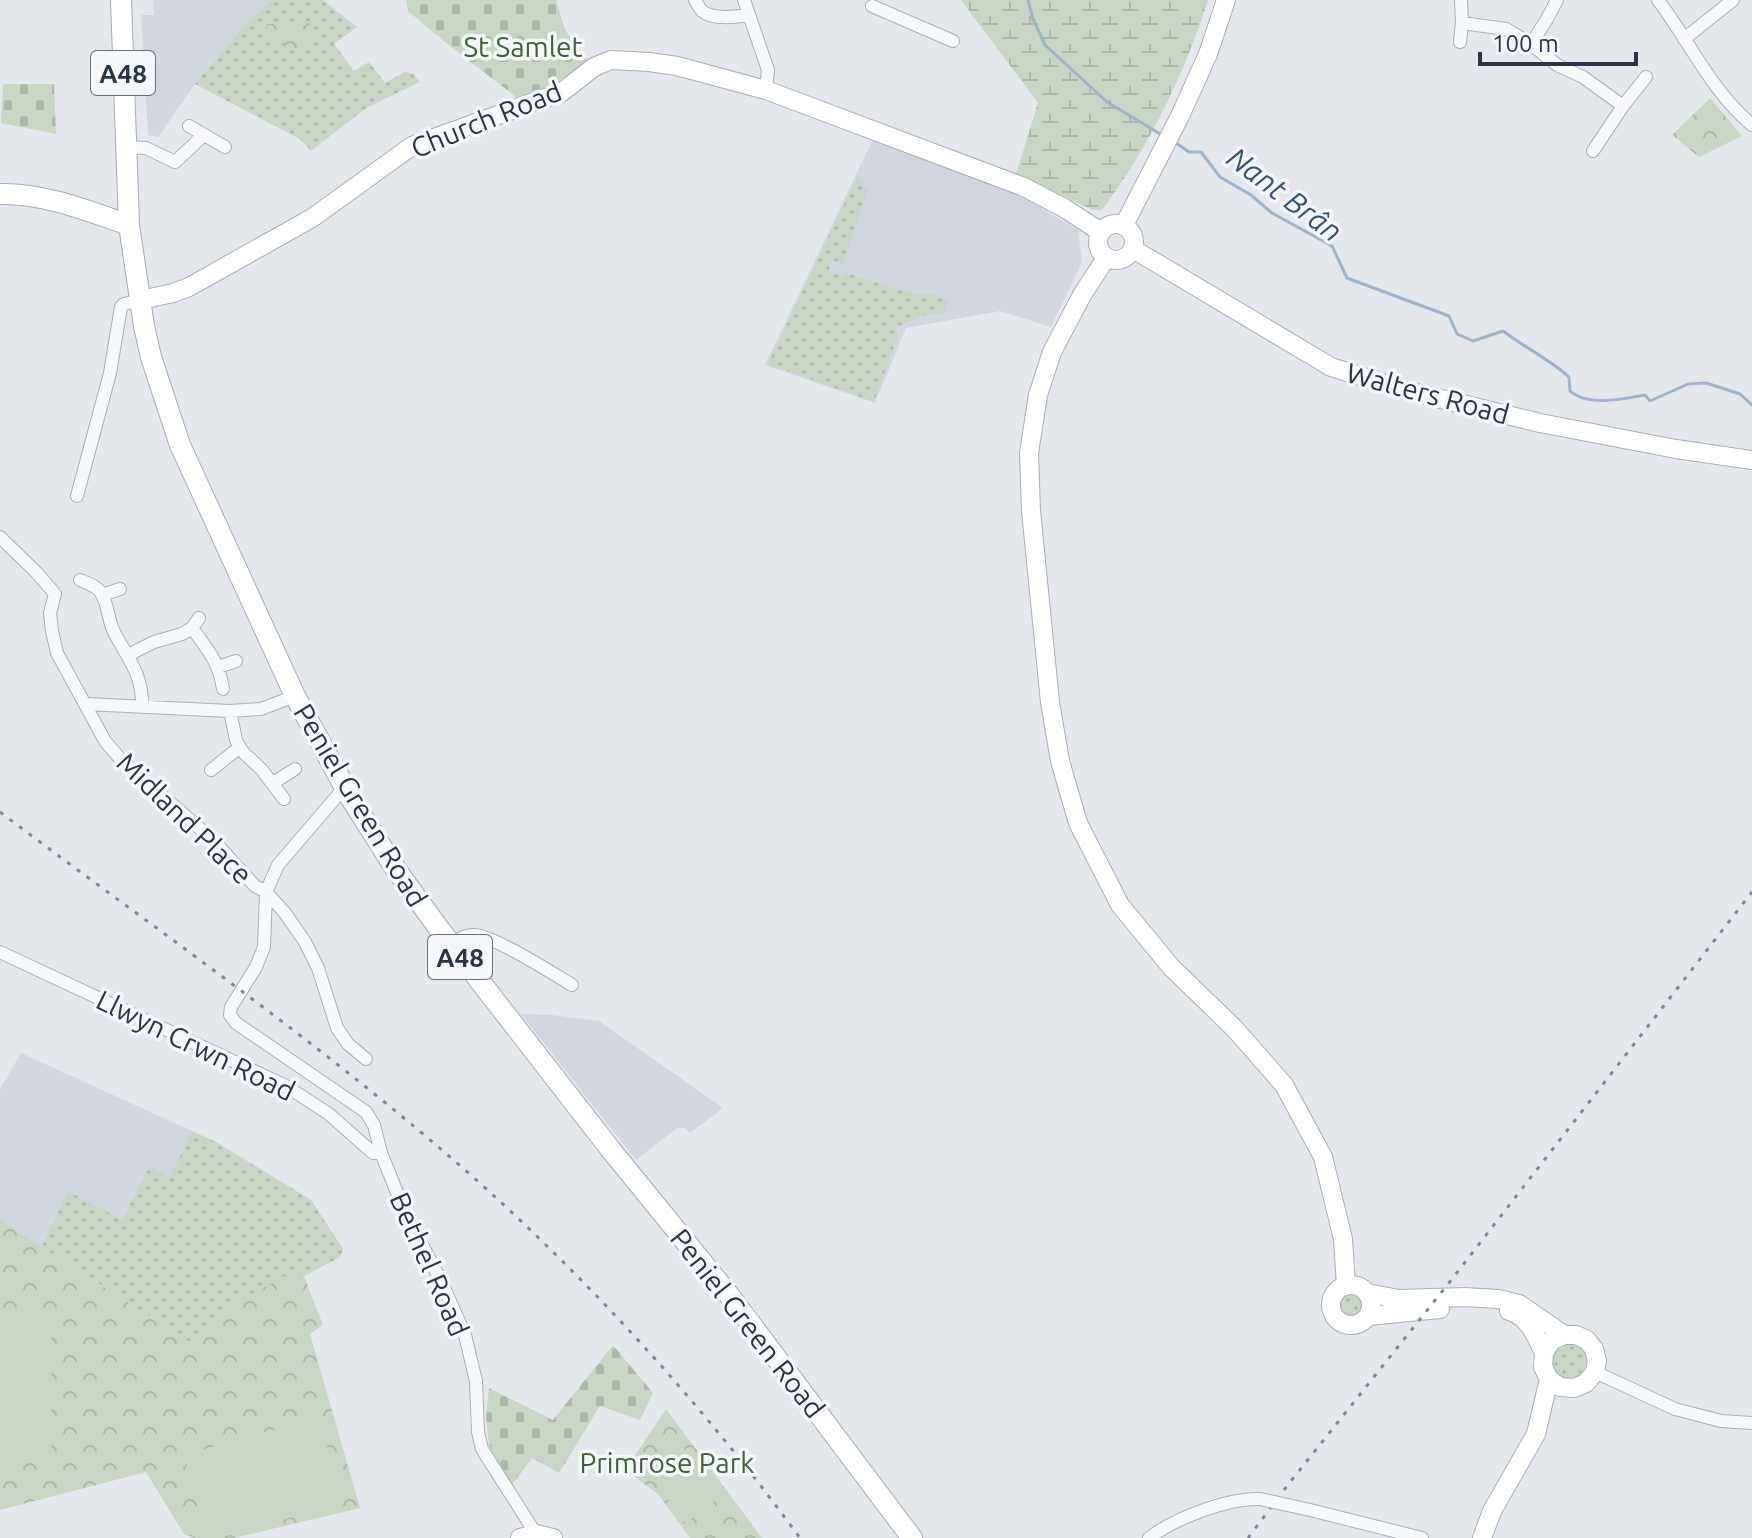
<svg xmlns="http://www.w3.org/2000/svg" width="1752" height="1538" font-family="Ubuntu,sans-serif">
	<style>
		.built { fill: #d2d6de }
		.grass { fill: url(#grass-dots) }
		.wetland { fill: url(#wetland-marsh) }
		.cemetery { fill: url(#cemetery-stones) }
		.park { fill: url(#park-crowns) }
		.pitch { fill: #c9d6c5 }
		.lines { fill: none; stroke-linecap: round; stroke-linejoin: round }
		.stream { stroke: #9fb4cc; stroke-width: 3 }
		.street-casing { stroke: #a9aeb7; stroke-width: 14 }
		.secondary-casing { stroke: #a9aeb7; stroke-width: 20 }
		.primary-casing { stroke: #a3abb8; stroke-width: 22 }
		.street { stroke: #f7f8fa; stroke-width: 12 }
		.secondary { stroke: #fff; stroke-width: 18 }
		.primary { stroke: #fff; stroke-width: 20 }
		.rail { stroke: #7d8696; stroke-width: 3; stroke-dasharray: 4 8; stroke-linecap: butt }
		.street-bridge-casing { stroke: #a9aeb7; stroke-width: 14; stroke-linecap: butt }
		.street-bridge { stroke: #f7f8fa; stroke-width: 12 }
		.labels { text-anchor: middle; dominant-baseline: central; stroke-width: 7; stroke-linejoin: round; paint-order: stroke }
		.shield { fill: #f4f6f9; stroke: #676e7b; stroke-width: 2 }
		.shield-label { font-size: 26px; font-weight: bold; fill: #2b3445 }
		.park-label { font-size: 28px; fill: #3f6138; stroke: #f4f6f9 }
		.street-label { font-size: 28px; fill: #2b3445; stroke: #f4f6f9 }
		.water-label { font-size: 30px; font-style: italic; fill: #34527a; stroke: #f4f6f9 }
	</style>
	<defs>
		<pattern id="grass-dots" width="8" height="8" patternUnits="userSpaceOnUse" patternTransform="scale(2)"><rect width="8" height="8" fill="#c9d6c5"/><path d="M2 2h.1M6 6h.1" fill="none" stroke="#adb8ab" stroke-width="1.8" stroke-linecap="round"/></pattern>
		<pattern id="wetland-marsh" width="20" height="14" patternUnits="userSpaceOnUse" patternTransform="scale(2)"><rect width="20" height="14" fill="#c9d6c5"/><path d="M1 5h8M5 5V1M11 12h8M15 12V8" fill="none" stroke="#adb8ab"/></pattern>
		<pattern id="cemetery-stones" width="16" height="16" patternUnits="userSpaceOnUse" patternTransform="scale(2)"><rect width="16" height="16" fill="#c9d6c5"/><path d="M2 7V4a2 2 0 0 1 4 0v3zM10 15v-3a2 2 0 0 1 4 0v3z" fill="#adb8ab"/></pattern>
		<pattern id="park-crowns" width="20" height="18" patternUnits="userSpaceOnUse" patternTransform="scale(2)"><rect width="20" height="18" fill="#c9d6c5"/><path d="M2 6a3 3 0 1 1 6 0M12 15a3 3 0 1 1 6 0" fill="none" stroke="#adb8ab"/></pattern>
	</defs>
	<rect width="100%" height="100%" fill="#e4e7ec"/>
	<!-- built -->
	<path class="built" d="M153,0H272L246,24L195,84L158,137L148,135L141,15H154Z
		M873,139L1018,194L1078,230L1082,262L1051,327L1000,311L906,328L875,403L765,365Z
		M521,1014L552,1015L599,1021L723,1108L690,1133L684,1128H677L636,1160Z
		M21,1053L216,1142L311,1200L343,1249L340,1257L304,1276L290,1273L196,1346L0,1220V1089Z"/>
	<!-- grass -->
	<path class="grass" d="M272,0H323L357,27L334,44L354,71L369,62L385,83L405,72L414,74L420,82L366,108L311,151L300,139L195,84L246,24Z
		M857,177L867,191L843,264L832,260L828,271L844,277L846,273L915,295L929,293L948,300L944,313L924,315L896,327L898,335L874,402L768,364Z
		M192,1131L216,1142L311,1200L343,1249L340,1257L304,1276L290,1273L196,1346L42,1247L68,1191L122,1220L150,1166L170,1178Z
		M1338 1305a13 13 0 1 1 26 0a13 13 0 1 1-26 0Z
		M1551 1361a19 19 0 1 1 38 0a19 19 0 1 1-38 0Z"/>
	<!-- wetland -->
	<path class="wetland" d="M961,0H1208C1184,75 1149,147 1102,210H1093L1016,174L1038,103Z"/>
	<!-- cemetery -->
	<path class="cemetery" d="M406,0H556L565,30L588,61L536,96L516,97L450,46L408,11Z
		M3,84H54L56,134L1,123Z
		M613,1345L653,1393L640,1420L600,1406L559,1473L532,1458L512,1485L489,1445L486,1416L489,1388L553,1420Z"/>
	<!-- park -->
	<path class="park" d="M310,21L312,48L285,51L284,42L268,43L267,24Z
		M1710,98L1742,136L1699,157L1672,135Z
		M0,1220L196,1346L217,1314L290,1273L304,1276L323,1325L310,1334L360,1508L234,1538H195L184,1534L146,1472L0,1510Z
		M666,1409L762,1538H690L658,1494L625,1470Z"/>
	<!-- pitch -->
	<path class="pitch" d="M0,1312H51V1452H0Z
		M319,1417L343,1503L219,1538H207L184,1455Z
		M677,1439L719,1498L685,1523L643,1464Z"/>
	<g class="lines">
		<!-- stream -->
		<path class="stream" d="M1028,0L1033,19L1045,45L1107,102L1162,135
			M1176,143L1189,152H1201L1220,177L1251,195L1272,213L1332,246L1347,278L1449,316L1457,334L1473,341L1503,331C1524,347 1549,359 1569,377L1570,391C1588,407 1623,399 1645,395L1650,401L1688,384L1706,383L1740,394L1752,405"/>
		<!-- street casing -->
		<g class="street-casing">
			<path id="street" d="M695,0C696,2 701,10 702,11C713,20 735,17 748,15
				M744,0L768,70L766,90
				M1658,0C1689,41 1712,92 1752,125
				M872,6L953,41
				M1462,23L1506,29L1531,44L1557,65L1583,77L1623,106L1593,151
				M1684,39L1733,0
				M1460,42L1462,23L1461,0
				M1531,44L1547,19L1557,0
				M1623,106L1646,77
				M189,126L225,147
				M126,147L146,148L175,162L204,135
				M77,496L110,373L121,307L124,304L141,300
				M0,537L37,573L55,594L50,613L52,631L57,653L105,741L122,761L212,839L255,886L266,892L285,913L305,942L318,968L337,1028L348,1044L366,1059
				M80,580C87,583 97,586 101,593C108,604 108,618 113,630C127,658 143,673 142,707
				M102,595L120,589
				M192,628C208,650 219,662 223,689
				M128,655L154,642L182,634L192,628L199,618
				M218,667L236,661
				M86,704L230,711L261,709L295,696
				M230,711L236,740L242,751L262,770L284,799
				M211,770L240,747
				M273,783L295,769
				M344,788L278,865L266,892L264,947L256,967L231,1007L230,1015L236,1023L366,1112L374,1125L381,1153L405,1212L442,1283L465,1335L476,1381L478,1432L482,1449L536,1534
				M451,945C458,940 465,934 474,935C495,936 552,973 572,985
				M0,952L286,1086L329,1114L373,1153H381
				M1595,1372L1675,1409L1721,1421L1752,1423
				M1310,1510L1422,1538
				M1149,1538C1175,1518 1228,1498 1260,1499"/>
		</g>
		<!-- secondary casing -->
		<g class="secondary-casing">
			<path id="secondary" d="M1098 242a18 18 0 1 1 36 0a18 18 0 1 1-36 0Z
				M1124,225L1180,116L1208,54L1226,0
				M1133,249L1331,367L1408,391L1540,423L1676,449L1752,460
				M1106,258L1082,295L1052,352L1038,395L1029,453L1031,511L1050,702L1060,761L1078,823L1120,905L1171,967L1235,1029L1284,1085L1323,1157L1343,1239L1346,1286
				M141,300L173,293L189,287L312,218L412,146L562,92L594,67L611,60L649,62L677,66L766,90L1024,187L1064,208L1101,232
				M1331 1305a20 20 0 1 1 40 0a20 20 0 1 1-40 0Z
				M1367,1293L1399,1299L1465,1297L1498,1299L1519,1304L1564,1335
				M1509,1311C1529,1317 1536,1336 1544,1353
				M1368,1316L1440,1309
				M520,1538L536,1534L553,1538
				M1482,1538L1492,1511L1536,1434L1549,1379L1543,1367L1544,1353L1551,1341L1564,1335H1576L1587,1340L1594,1349L1597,1361L1595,1372L1586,1383L1574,1388L1560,1387L1549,1379"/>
		</g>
		<!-- primary casing -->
		<g class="primary-casing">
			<path id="primary" d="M121,0L129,225L144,326L151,357L180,445L295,696L350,797L395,868L437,926L611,1150L729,1295L912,1538
				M0,194C44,193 88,211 129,225"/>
		</g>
		<!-- street -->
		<use href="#street" class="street"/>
		<!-- secondary -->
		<use href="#secondary" class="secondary"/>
		<!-- primary -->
		<use href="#primary" class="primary"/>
		<!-- rail -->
		<path class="rail" d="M0,812C143,920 292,1023 429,1139C566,1254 695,1394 800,1538
			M1248,1538L1287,1486L1452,1279L1752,892"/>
		<!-- street-bridge casing -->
		<g class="street-bridge-casing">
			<path id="street-bridge" d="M1260,1499L1310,1510"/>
		</g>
		<!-- street-bridge -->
		<use href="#street-bridge" class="street-bridge"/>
	</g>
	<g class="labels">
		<!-- shield labels -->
		<g class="shield">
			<rect x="91" y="51" width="64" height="44" rx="6"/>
			<rect x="428" y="935" width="64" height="44" rx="6"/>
		</g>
		<g class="shield-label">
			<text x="123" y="73">A48</text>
			<text x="460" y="957">A48</text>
		</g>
		<!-- park labels -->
		<g class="park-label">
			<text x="523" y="46">St Samlet</text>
			<text x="667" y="1462">Primrose Park</text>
		</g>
		<!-- street labels -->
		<g class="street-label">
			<text transform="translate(486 119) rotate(-22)">Church Road</text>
			<text transform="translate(1428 393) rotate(15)">Walters Road</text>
			<text transform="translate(361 805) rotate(59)">Peniel Green Road</text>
			<text transform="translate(185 818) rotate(44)">Midland Place</text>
			<text transform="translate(196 1045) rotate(26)">Llwyn Crwn Road</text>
			<text transform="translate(430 1264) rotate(66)">Bethel Road</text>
			<text transform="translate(748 1323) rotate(52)">Peniel Green Road</text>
		</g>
		<!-- water labels -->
		<g class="water-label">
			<text transform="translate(1285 194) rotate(37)">Nant Brân</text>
		</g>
	</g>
	<!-- scale -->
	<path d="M1480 52v12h156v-12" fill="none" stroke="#2b3445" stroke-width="4"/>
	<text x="1492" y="52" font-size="24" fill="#2b3445" stroke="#f4f6f9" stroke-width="6" paint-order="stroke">100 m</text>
</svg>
